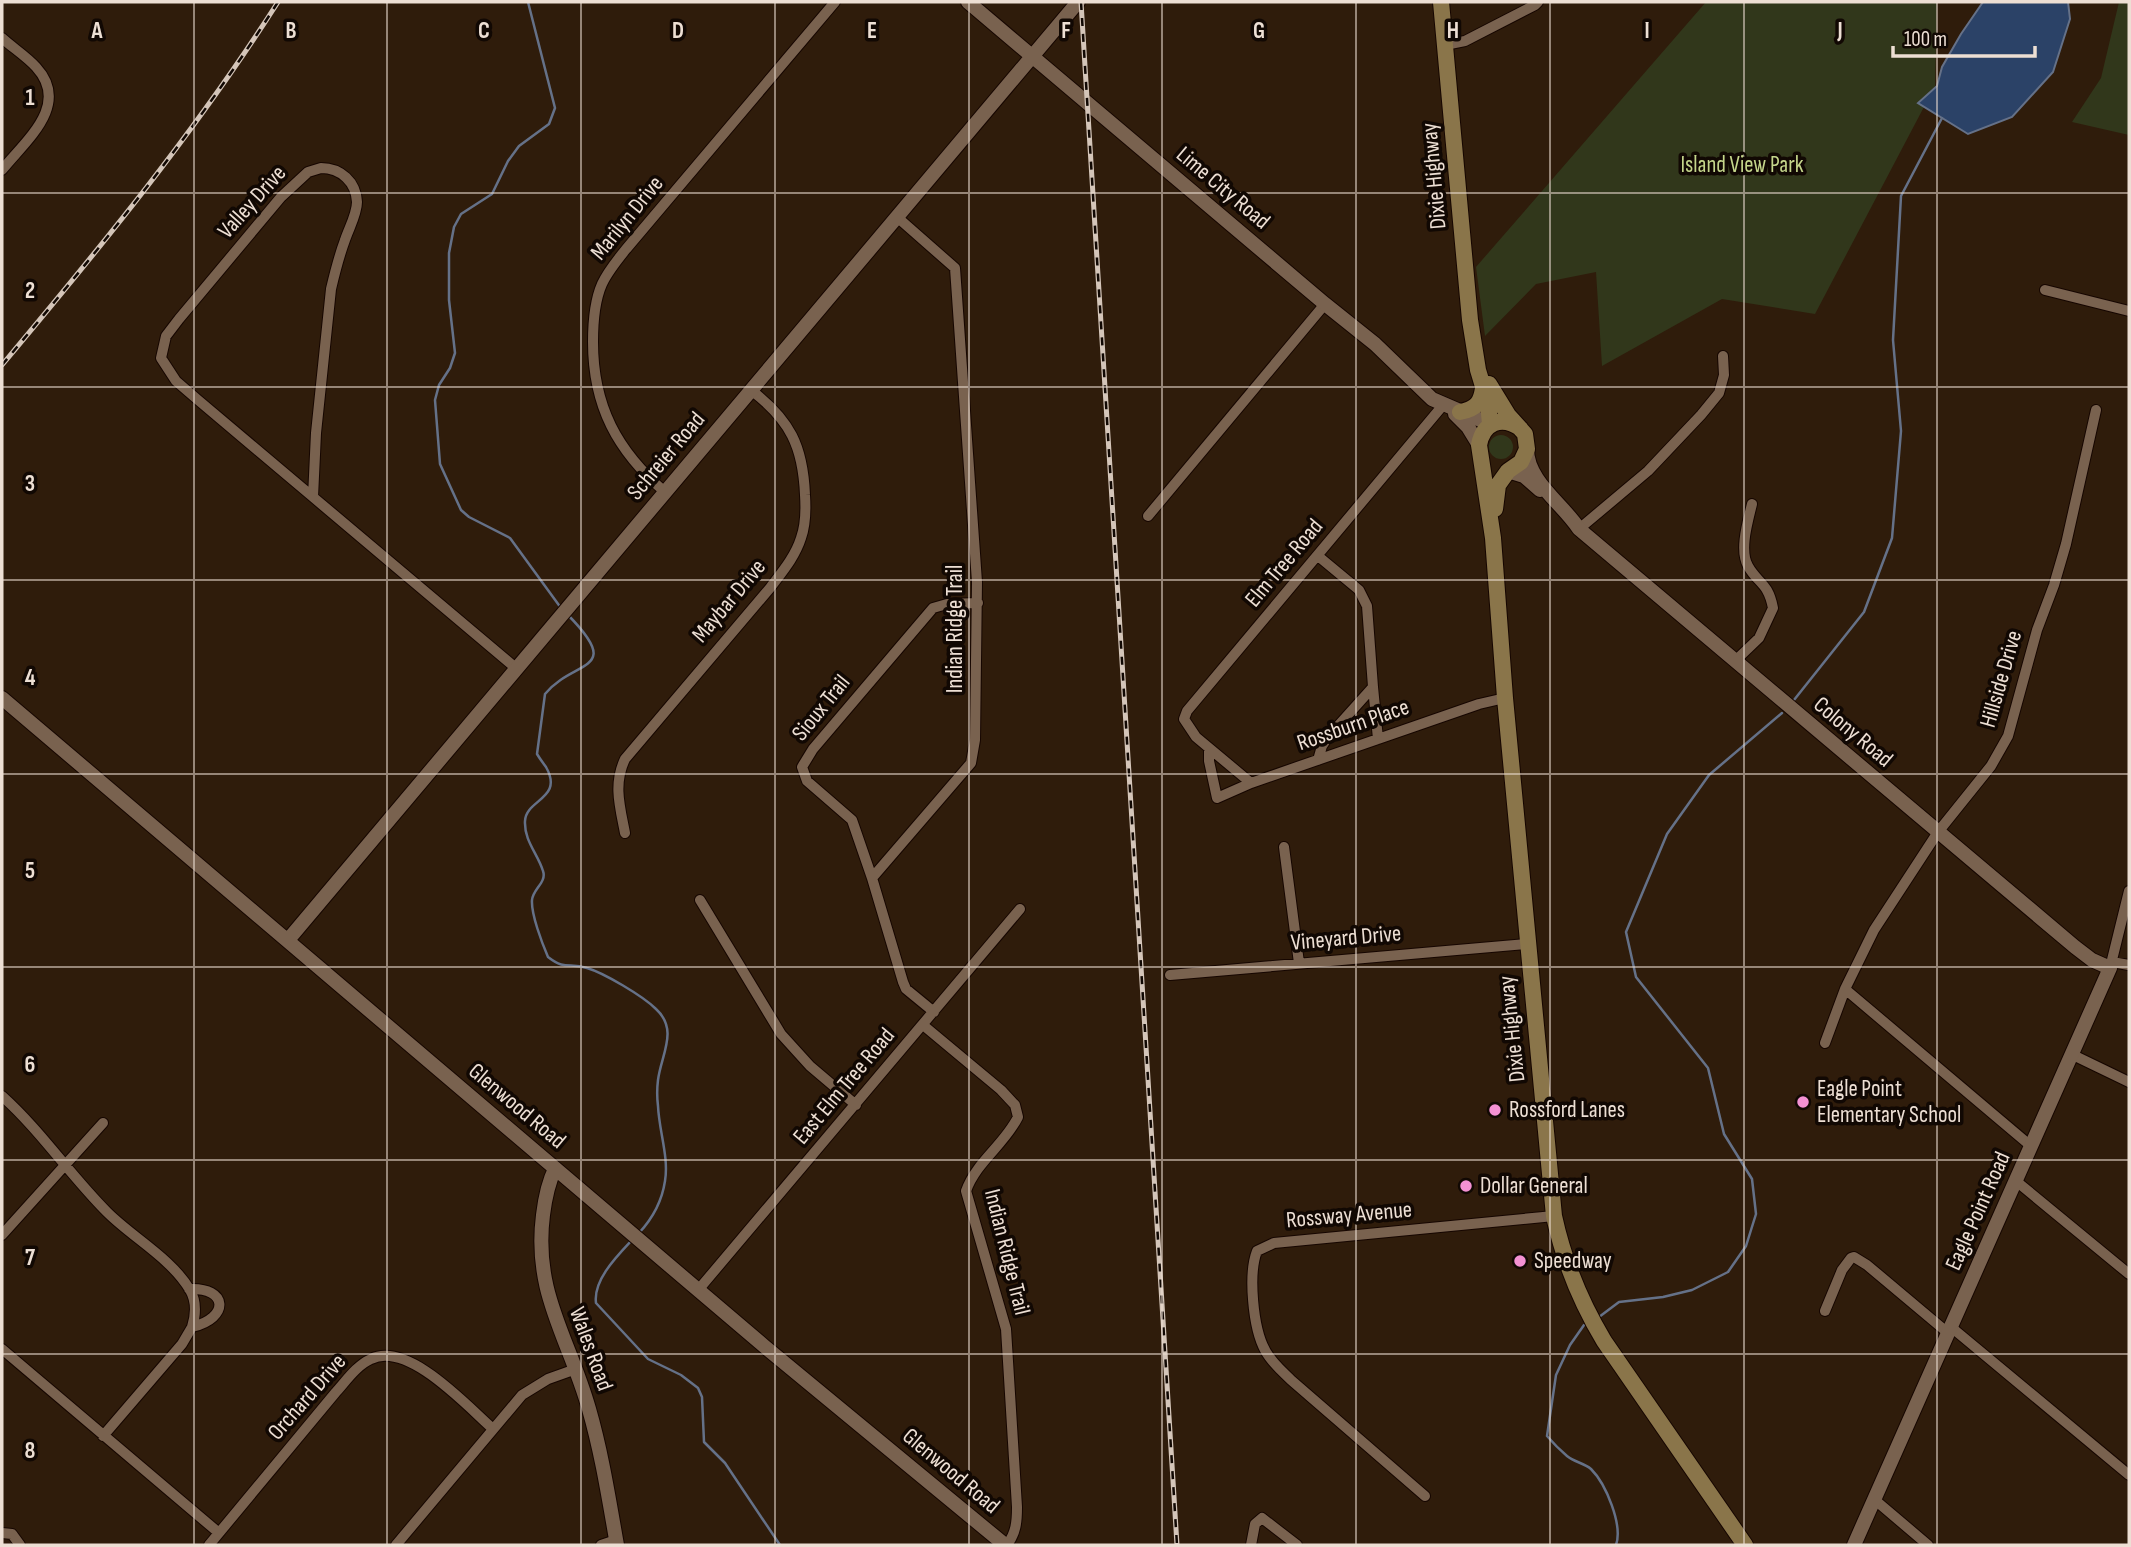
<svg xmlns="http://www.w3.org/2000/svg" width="2131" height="1547" font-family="'Sofia Sans Condensed',sans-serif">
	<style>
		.green { fill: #31371b }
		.water { fill: #2b4267; stroke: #657188; stroke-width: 2 }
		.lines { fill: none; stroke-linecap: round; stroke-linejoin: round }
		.stream { stroke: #657188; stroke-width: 2.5 }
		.minor-casing { stroke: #160600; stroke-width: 12 }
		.tertiary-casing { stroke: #160600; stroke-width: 16 }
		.secondary-casing { stroke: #160600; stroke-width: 18 }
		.minor { stroke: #79624f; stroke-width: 10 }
		.tertiary { stroke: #79624f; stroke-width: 14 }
		.secondary { stroke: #8a754a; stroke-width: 16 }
		.rail-casing { stroke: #d4c5b9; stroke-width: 5 }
		.rail { stroke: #110803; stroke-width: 2.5; stroke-dasharray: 8; stroke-linecap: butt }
		.grid { fill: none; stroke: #eddfd4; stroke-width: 2; stroke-opacity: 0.55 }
		.poi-dot { fill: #f491d3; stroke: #110803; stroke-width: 2.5 }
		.labels { text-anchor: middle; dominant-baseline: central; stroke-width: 7; stroke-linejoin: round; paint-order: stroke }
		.park-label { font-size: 23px; fill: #c5d68b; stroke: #110803 }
		.street-label { font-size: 23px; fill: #eddfd4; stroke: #110803 }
		.poi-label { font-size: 23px; fill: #eddfd4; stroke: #110803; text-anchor: start }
		.grid-label { font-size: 23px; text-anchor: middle; font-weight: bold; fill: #eddfd4; stroke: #110803; stroke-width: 7; stroke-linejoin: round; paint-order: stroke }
	</style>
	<rect width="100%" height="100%" fill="#2f1c0b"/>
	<!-- green -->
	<path class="green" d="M1706,2H1937L1935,86L1815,314L1722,299L1602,366L1596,272L1536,284L1485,336L1476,267Z
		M2119,2H2129V135L2072,122L2101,78Z
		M1489 447a12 12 0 1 1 24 0a12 12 0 1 1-24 0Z"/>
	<!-- water -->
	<path class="water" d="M1983,2H2068L2070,19L2053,72L2012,117L1968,134L1918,103L1937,86L1942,67L1961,34Z"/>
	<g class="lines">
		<!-- stream -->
		<path class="stream" d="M528,2L555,108L549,124L519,146L508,161L492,194L461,214L454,227L449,253V300L455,353L450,368L439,385L435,400L440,464L461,510L469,517L510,538L561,608
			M568,615C625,673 573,659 545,694L537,754C540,759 543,763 546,767C564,799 526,799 525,821C524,841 538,854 543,871C547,882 533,889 532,900C531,914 542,943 548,957C566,971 569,962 587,968C604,973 643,996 656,1009C679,1030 661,1055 658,1080C657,1088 657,1098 658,1106C659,1131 669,1157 665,1181C662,1201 653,1218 639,1233
			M1794,700L1864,612L1892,538L1901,431L1893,340L1901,196L1942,118
			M632,1240C617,1256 593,1280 596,1303L648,1359L681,1375L698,1388L702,1397L704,1442L725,1463L780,1545
			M1599,1317L1619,1302L1663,1297L1692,1290L1728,1272L1746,1246L1756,1214L1752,1179L1724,1134L1708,1068L1636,977L1626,932L1667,834L1709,775L1782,713
			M1584,1325L1570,1345L1556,1375L1547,1436C1553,1443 1560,1450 1567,1456C1574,1462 1584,1463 1591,1469C1606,1484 1623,1525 1616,1545"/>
		<!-- minor casing -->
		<g class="minor-casing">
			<path id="minor" d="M2,38C13,48 26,56 36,67C71,105 26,140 2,170
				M1445,45L1465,41L1535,5L1538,2
				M321,168C341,168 356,182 357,202C357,214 349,228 345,240C339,256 335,272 331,289L316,433L313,497L198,400L176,381L161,358L166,336L179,319L281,197L308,172Z
				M897,217L955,268L977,582L975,740L971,763L872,878L903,982L906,989L934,1012
				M2045,290L2129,311
				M665,492C617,451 593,406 593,342C593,323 594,302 602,284C608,271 618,259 627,248L835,2
				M313,497L517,669
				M1148,516L1325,304
				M1579,529L1648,471L1701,415L1719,393L1724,375L1723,356
				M1735,661L1759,638L1773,608C1768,582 1758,584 1748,566C1739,550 1748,521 1752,504
				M1373,687L1378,739
				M1209,748V761L1217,798L1251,783L1479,704L1505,698
				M1318,760L1322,746L1328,737L1373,687L1367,606L1359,590L1318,556
				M1251,783L1196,737L1184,719L1187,711L1444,404
				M625,833C620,807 613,784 625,759L770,588C782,572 795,557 801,538C806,524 806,510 805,495C803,446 790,420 751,390
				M1284,847L1299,963
				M872,878L852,820L807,781L802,767L813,749L933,608L947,604L978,603
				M700,900L781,1034L810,1066L856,1105
				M2112,962L2129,965
				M2110,968L2129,891
				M1170,975L1527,944
				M1845,989L2032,1147
				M923,1025L1001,1090L1015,1105L1018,1117C1005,1144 976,1162 966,1191L1006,1329L1017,1507C1017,1522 1016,1533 1007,1545
				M1825,1043L1845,989L1874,930L1938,832L1991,766L2008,736L2037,630L2054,585L2066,544L2096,410
				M2073,1055L2129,1082
				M2,1096C41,1131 70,1175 107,1212C133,1238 171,1258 190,1290C197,1302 196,1314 192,1327
				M2016,1181L2129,1274
				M2,1235L103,1123
				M699,1289L1020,909
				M1825,1311L1842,1270L1851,1258L1854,1257L1867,1265L1948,1333
				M1951,1327L2129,1475
				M2,1349L219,1533
				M103,1436L182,1344L192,1327C230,1318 228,1287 189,1289
				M1425,1496L1291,1380C1282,1371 1271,1362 1265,1350C1253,1328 1248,1274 1257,1251L1274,1243L1554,1216
				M1875,1500L1928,1545
				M2,1533L12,1534L20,1545
				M209,1545L336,1392C346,1381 357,1365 371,1359C408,1341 466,1405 492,1428
				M396,1545L522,1395L548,1379L576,1369
				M601,1545L616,1540
				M1251,1545L1255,1524L1262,1518L1297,1545"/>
		</g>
		<!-- tertiary casing -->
		<g class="tertiary-casing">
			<path id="tertiary" d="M968,2L1325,304L1375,344L1432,399L1490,424
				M1455,414L1468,427L1479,445
				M1527,449C1527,481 1563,504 1579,529L2075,947L2092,960L2110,968L1854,1545
				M1508,471L1524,476L1540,490
				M2,698L764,1346L1005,1545
				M288,940L1078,2
				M555,1169C548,1183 545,1199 543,1215C533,1293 569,1338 589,1409C602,1454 609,1500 617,1545"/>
		</g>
		<!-- secondary casing -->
		<g class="secondary-casing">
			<path id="secondary" d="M1441,2L1470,320L1478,370L1488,403L1490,424
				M1489,384L1508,415L1525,434L1527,449L1521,462L1508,471L1498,485L1495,509
				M1460,412C1476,409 1481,403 1483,388
				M1520,428C1501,415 1483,423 1479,445L1493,538L1505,698L1554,1216C1564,1262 1580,1301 1604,1341L1745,1545"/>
		</g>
		<!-- minor -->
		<use href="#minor" class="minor"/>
		<!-- tertiary -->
		<use href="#tertiary" class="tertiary"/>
		<!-- secondary -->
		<use href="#secondary" class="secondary"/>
		<!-- rail casing -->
		<g class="rail-casing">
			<path id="rail" d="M1081,2L1177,1545
				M2,365C100,248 196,131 278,2"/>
		</g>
		<!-- rail -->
		<use href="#rail" class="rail"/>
	</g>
	<!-- grid -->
	<path class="grid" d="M194,2V1545M387,2V1545M581,2V1545M775,2V1545M969,2V1545M1162,2V1545M1356,2V1545M1550,2V1545M1744,2V1545M1937,2V1545M2,193H2129M2,387H2129M2,580H2129M2,774H2129M2,967H2129M2,1160H2129M2,1354H2129"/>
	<!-- markers -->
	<g class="poi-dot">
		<circle cx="1803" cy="1102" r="7"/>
		<circle cx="1495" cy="1110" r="7"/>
		<circle cx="1466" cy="1186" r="7"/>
		<circle cx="1520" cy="1261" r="7"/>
	</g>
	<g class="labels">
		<!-- park labels -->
		<g class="park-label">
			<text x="1742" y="165">Island View Park</text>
		</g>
		<!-- street labels -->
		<g class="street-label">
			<text transform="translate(1434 176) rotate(-95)">Dixie Highway</text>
			<text transform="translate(1223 188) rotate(40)">Lime City Road</text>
			<text transform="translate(252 202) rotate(-48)">Valley Drive</text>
			<text transform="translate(627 218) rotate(-51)">Marilyn Drive</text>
			<text transform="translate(666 456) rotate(-50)">Schreier Road</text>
			<text transform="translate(1284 563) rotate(-50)">Elm Tree Road</text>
			<text transform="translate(729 601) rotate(-50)">Maybar Drive</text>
			<text transform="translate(955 629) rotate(-90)">Indian Ridge Trail</text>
			<text transform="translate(2001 679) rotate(-74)">Hillside Drive</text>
			<text transform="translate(821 708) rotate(-51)">Sioux Trail</text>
			<text transform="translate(1353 725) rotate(-19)">Rossburn Place</text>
			<text transform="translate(1853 732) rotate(40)">Colony Road</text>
			<text transform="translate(1346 938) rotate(-5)">Vineyard Drive</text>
			<text transform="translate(1512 1029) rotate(-96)">Dixie Highway</text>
			<text transform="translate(844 1086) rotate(-50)">East Elm Tree Road</text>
			<text transform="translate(517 1106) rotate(40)">Glenwood Road</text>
			<text transform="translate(1978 1211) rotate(-66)">Eagle Point Road</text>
			<text transform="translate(1349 1215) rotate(-5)">Rossway Avenue</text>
			<text transform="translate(1007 1252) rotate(76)">Indian Ridge Trail</text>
			<text transform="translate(591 1349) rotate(70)">Wales Road</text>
			<text transform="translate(307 1397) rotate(-49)">Orchard Drive</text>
			<text transform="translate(951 1471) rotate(40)">Glenwood Road</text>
		</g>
		<!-- poi labels -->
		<g class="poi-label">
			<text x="1817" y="1089">Eagle Point<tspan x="1817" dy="26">Elementary School</tspan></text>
			<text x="1509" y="1110">Rossford Lanes</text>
			<text x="1480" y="1186">Dollar General</text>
			<text x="1534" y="1261">Speedway</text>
		</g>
	</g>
	<g class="grid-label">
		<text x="97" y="38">A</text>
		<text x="291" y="38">B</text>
		<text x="484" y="38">C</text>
		<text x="678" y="38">D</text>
		<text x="872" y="38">E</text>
		<text x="1066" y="38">F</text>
		<text x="1259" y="38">G</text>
		<text x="1453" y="38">H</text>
		<text x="1647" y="38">I</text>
		<text x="1840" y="38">J</text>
		<text x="30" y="105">1</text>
		<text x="30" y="298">2</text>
		<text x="30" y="491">3</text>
		<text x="30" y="685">4</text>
		<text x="30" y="878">5</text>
		<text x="30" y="1072">6</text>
		<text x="30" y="1265">7</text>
		<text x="30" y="1458">8</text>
	</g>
	<!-- border -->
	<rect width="2131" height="1547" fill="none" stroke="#eddfd4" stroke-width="7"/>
	<!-- scale -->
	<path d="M1893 46v10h142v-10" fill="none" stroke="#eddfd4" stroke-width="3.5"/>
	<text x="1904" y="46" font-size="21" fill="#eddfd4" stroke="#110803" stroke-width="5" paint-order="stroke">100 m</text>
</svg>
